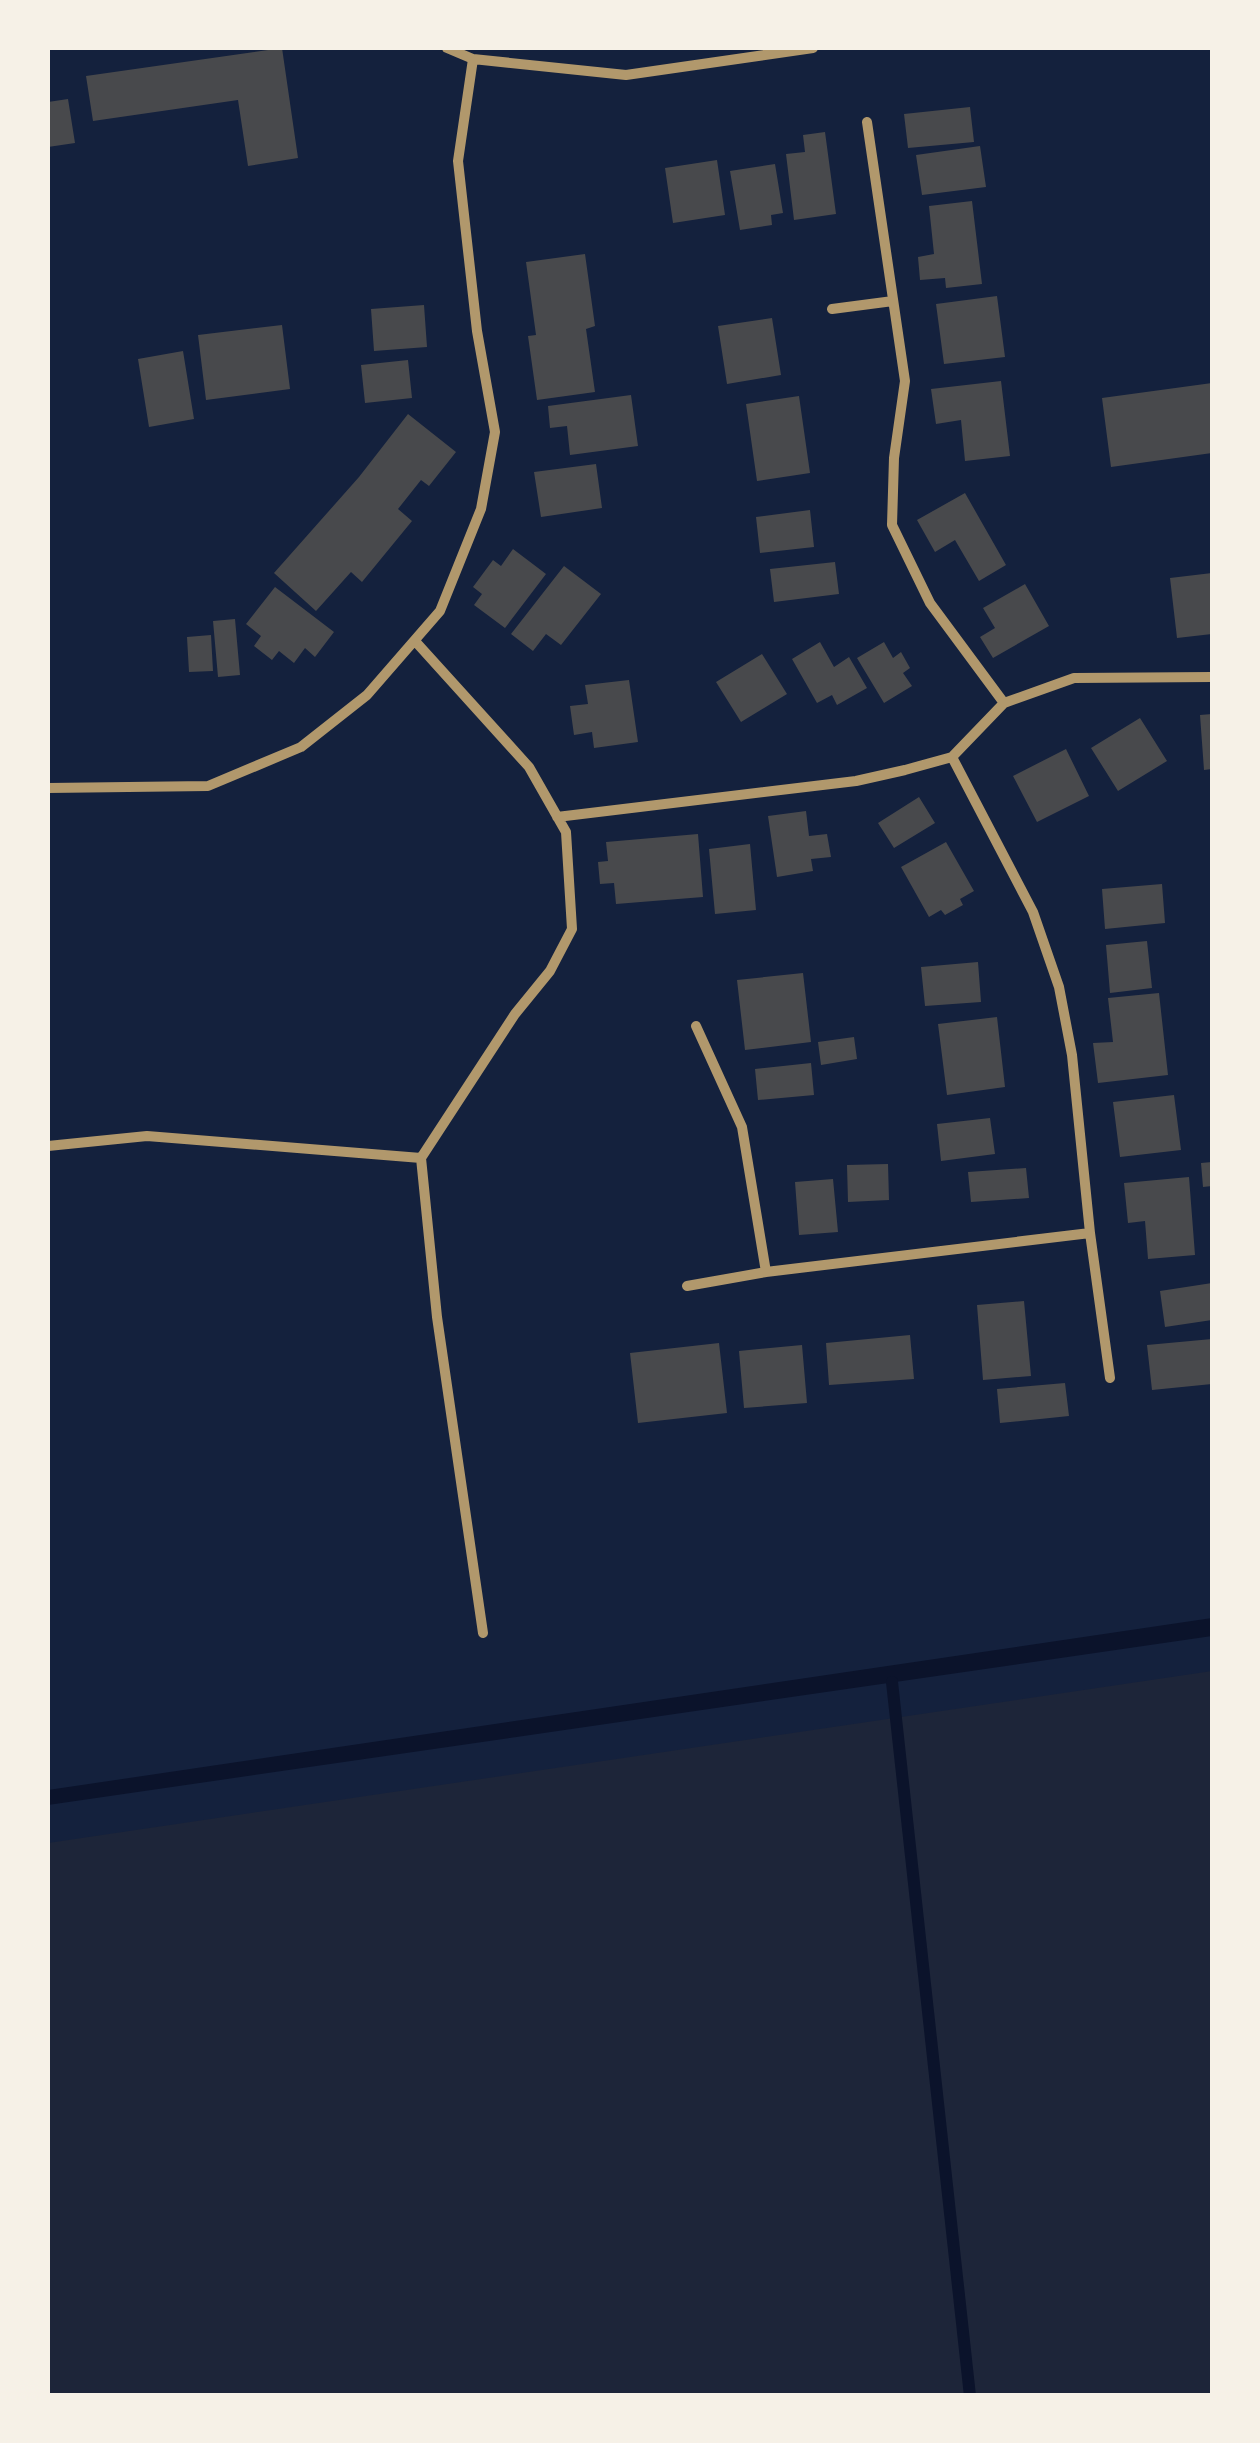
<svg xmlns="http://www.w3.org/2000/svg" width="1260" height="2443" font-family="Ubuntu,sans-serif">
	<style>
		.green { fill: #1d2539 }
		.water { fill: #0b132b }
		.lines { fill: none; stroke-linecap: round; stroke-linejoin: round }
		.stream { stroke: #0b132b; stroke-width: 12 }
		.building { fill: #48494c }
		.minor { stroke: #b1986c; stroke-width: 10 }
	</style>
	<rect width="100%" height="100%" fill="#14213d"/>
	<!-- green -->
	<path class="green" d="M1212,1671V2395H48V1843Z"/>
	<!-- water -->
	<path class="water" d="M1212,1618V1636L48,1805V1790Z"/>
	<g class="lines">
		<!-- stream -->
		<path class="stream" d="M892,1682L970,2396"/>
	</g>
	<!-- building -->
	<path class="building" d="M282,48L298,158L248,166L238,100L93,121L86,76Z
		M68,99L75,143L48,147V102Z
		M970,107L974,142L908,148L904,114Z
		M825,132L836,214L794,220L786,154L805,152L803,135Z
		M980,146L986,187L922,195L916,155Z
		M717,160L725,215L673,223L665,168Z
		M775,164L783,213L771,215L772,225L740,230L730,171Z
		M972,201L982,284L946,288L945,278L920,280L918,257L934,254L929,206Z
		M585,254L595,326L586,329L595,392L537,400L528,336L536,335L526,262Z
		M997,296L1005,357L944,364L936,304Z
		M424,305L427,347L374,351L371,309Z
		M772,318L781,375L727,384L718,326Z
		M282,325L290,389L206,400L198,335Z
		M183,351L194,419L149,427L138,359Z
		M408,360L412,398L365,403L361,365Z
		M1001,381L1010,456L965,461L961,420L936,424L931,389Z
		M1212,383V453L1111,467L1102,398Z
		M631,395L638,446L570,455L567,426L550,428L548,406Z
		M799,396L810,473L757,481L746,404Z
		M408,414L456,452L429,486L421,480L398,509L412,521L362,582L351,572L316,611L274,573L359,477Z
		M596,464L602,508L541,517L534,472Z
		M965,493L1006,565L979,581L955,540L935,552L917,520Z
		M810,510L814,547L760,553L756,517Z
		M513,549L546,574L505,628L474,605L482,594L473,587L493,560L501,566Z
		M835,562L839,594L774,602L770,569Z
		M564,566L601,594L561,645L546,634L533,651L511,634Z
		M1212,573V634L1177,638L1170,578Z
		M1025,584L1049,626L993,658L980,637L995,628L983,608Z
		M275,587L334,632L315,657L305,648L294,663L279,651L272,660L254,646L261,636L246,624Z
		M235,619L240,675L218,677L213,621Z
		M211,635L213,671L189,672L187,637Z
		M820,642L834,667L849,657L867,688L837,705L832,695L817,703L792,659Z
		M884,642L893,658L901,652L910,668L903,673L912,686L884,703L857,658Z
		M762,654L787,694L741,722L716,682Z
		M629,680L638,742L594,748L592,732L574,735L570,706L588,704L585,685Z
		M1212,714V769L1204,770L1200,715Z
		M1140,718L1167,761L1118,791L1091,748Z
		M1066,749L1089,796L1037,822L1013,776Z
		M919,797L935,823L894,848L878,823Z
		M806,811L809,836L827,834L831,857L811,859L813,871L777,877L768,816Z
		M698,834L703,897L616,904L614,883L600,884L598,862L608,861L606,842Z
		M946,842L974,891L960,899L963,905L945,915L941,910L929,917L901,867Z
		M750,844L756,910L715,914L709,849Z
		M1162,884L1165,923L1105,929L1102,889Z
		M1147,941L1152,988L1110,993L1106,945Z
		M978,962L981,1002L925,1006L921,967Z
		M803,973L811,1042L745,1050L737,980Z
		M1159,993L1168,1075L1098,1083L1093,1043L1113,1042L1108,998Z
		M997,1017L1005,1087L947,1095L938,1024Z
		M854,1037L857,1059L821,1065L818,1042Z
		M811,1063L814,1095L758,1100L755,1069Z
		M1174,1095L1181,1150L1120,1157L1113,1102Z
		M990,1118L995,1154L941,1161L937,1124Z
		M1212,1162V1186L1203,1187L1201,1163Z
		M888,1164L889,1200L848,1202L847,1165Z
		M1026,1168L1029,1198L971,1202L968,1172Z
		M1189,1177L1195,1255L1148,1259L1145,1221L1128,1223L1124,1183Z
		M833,1179L838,1232L799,1235L795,1182Z
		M1212,1283V1320L1165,1327L1160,1291Z
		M1024,1301L1031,1376L983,1380L977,1305Z
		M910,1335L914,1379L829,1385L826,1343Z
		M1212,1339V1384L1152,1390L1147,1345Z
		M719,1343L727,1413L638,1423L630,1353Z
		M802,1345L807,1403L744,1408L739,1351Z
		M1065,1383L1069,1416L1000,1423L997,1389Z"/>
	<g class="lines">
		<!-- minor -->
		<path class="minor" d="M447,48L473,59L626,75L813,48
			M867,122L905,381L894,458L892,525L930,603L1004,703
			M832,309L893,301
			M415,641L529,767L566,832L572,929L550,971L515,1014L421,1158L437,1317L483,1633
			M952,757L1033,912L1059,987L1072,1055L1090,1233L1110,1378
			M48,788L208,786L301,747L367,695L440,611L481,509L495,432L477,331L458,161L473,59
			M557,817L856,781L905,770L952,757L1004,703L1074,678L1212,677
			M696,1026L742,1127L766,1272
			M48,1146L147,1136L421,1158
			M687,1286L766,1272L1090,1233"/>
	</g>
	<!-- border -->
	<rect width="1260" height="2443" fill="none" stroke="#f6f1e7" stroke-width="100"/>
</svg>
